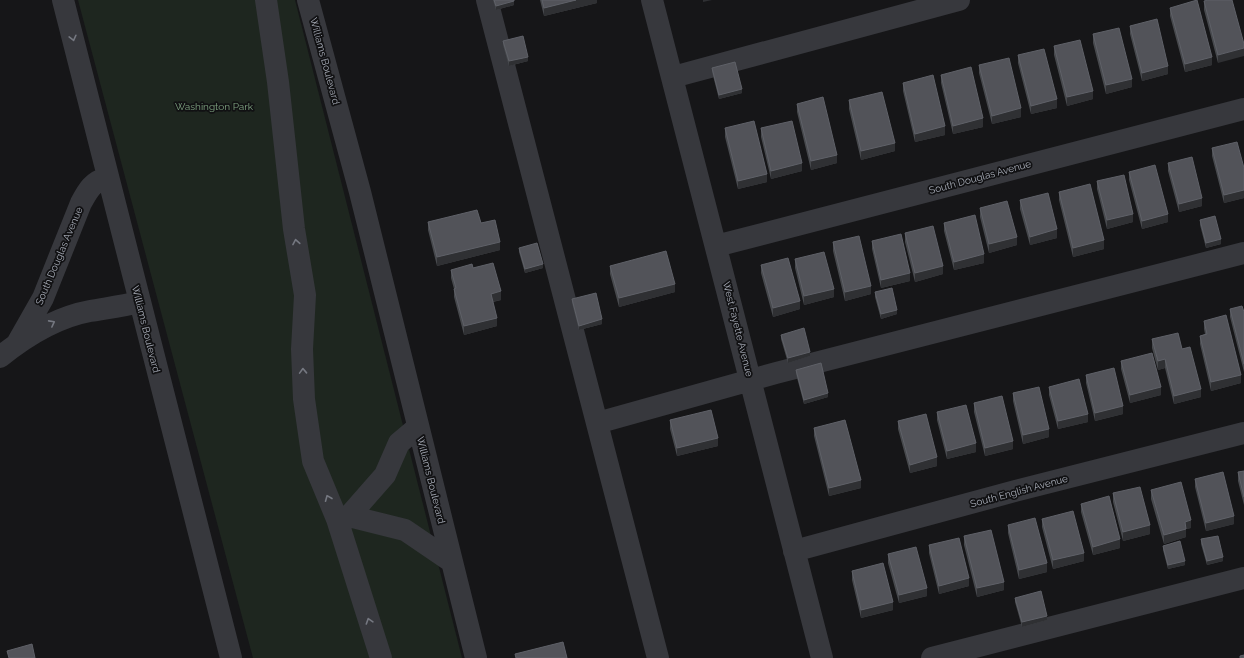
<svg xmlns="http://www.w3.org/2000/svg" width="1244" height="658" font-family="Raleway,sans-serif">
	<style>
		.green { fill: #1e261f }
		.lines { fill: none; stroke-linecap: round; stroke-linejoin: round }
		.minor { stroke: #37383d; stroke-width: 22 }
		.wall { fill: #47494d }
		.shaded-wall { fill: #2f3033 }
		.building { fill: #525359; stroke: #5f6168 }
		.oneway { stroke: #757881 }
		.labels { text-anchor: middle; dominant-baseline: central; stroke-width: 3.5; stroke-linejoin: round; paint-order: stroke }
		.street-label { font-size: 10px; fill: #a8adb8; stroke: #111113 }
		.park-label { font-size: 10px; fill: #7fa381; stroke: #111113 }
	</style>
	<rect width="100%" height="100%" fill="#161618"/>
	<!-- green -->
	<path class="green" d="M78,0H295L462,658H253Z"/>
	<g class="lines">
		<!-- minor -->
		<path class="minor" d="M63,0L231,658
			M266,0L278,82L294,229L305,295L302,349L304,399L313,461L337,519L381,658
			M308,0L360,192L476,658
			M487,0L658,658
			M652,0L822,658
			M673,77L959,0
			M716,246L1244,109
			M18,342L43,298L81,203C88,190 93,181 107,178
			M0,357C26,336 57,317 90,311C107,308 123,306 139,302
			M597,423L776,373L1244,253
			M349,516L385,475L399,443L418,427
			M337,519L349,516L405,530L452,562
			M794,551L1015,491L1244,433
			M932,658L1244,578"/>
	</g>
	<!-- wall -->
	<path class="wall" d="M493,0H514V5L496,10Z
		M540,0H597V3L544,16Z
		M1232,0L1218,63L1204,10V1Z
		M1170,8L1212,65L1185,72L1170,16Z
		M1130,26L1168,74L1142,81L1130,34Z
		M1093,34L1132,87L1106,94L1093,43Z
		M503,41L528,61L509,66L503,45Z
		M1054,46L1093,99L1067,106L1054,55Z
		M1018,55L1057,108L1031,114L1018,63Z
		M979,65L1021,117L992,124L979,73Z
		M712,68L742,93L719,99L712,72Z
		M941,75L983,127L953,134L941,83Z
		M903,83L945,135L915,142L903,91Z
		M849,100L895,151L861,160L849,109Z
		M797,104L837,163L811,170L797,112Z
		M725,128L767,182L738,189L725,137Z
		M761,128L802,171L771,179L761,137Z
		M1212,148L1244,168V198L1224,203L1212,156Z
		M1168,163L1202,206L1179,212L1168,171Z
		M1129,172L1168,222L1142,229L1129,180Z
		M1097,181L1133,222L1107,229L1097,189Z
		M1059,192L1104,249L1073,257L1059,200Z
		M1020,200L1057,238L1030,245L1020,209Z
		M980,208L1017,245L989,253L980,217Z
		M1200,220L1221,244L1206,248L1200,225Z
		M428,222L481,223L500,250L437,266L428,230Z
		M944,223L984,263L954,270L944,231Z
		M905,233L943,274L915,282L905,242Z
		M872,241L910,281L881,288L872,249Z
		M833,242L871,294L845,301L833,251Z
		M519,248L543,268L525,273L519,252Z
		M795,259L834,297L804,305L795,268Z
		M761,265L800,309L773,317L761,273Z
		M610,266L675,292L619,307L610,274Z
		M473,268L501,300L493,302L497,326L464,335L454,297V289L451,278V270Z
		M875,292L897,314L881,319L875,297Z
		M572,299L602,324L579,330L572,303Z
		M1230,309L1244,312V372L1230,317Z
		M1204,321L1241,383L1211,391L1200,344V336L1205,334L1204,329Z
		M781,335L810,356L788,363L781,339Z
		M1152,339L1182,349L1201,397L1174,404L1165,368L1158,370L1152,348Z
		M1121,361L1161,395L1130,403L1121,369Z
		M796,370L828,397L804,404L796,374Z
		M1086,375L1123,414L1095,421L1086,383Z
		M1049,387L1088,422L1058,429L1049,395Z
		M1013,393L1049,437L1023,444L1013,401Z
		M974,403L1013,449L985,456L974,412Z
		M937,412L976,452L947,459L937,420Z
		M670,420L718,446L677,456L670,429Z
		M898,421L937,466L910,473L898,429Z
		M814,428L861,488L829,496L814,436Z
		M1244,471V505L1238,481V472Z
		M1195,479L1234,524L1206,531L1195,487Z
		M1151,490L1191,528L1186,529V537L1164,544L1151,499Z
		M1113,493L1150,534L1123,541L1113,502Z
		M1081,504L1120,548L1093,555L1081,512Z
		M1042,519L1084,561L1053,569L1042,527Z
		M1008,525L1047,572L1019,579L1008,533Z
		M964,536L1004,590L977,597L964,545Z
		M1201,539L1223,561L1207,565L1201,544Z
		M929,545L969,586L939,594L929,553Z
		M1163,546L1185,565L1168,569L1163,550Z
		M888,554L927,596L899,603L888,563Z
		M852,571L893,610L861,618L852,580Z
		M1015,598L1047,620L1022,627L1015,602Z"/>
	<!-- shaded-wall -->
	<path class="shaded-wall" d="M576,0H597V3L544,16V8Z
		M703,0H712L703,2Z
		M514,1V5L496,10V6Z
		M1244,48V56L1218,63V55Z
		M528,57V61L509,66V61Z
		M1212,57V65L1185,72V64Z
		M1168,66V74L1142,81V73Z
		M1132,79V87L1106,94V85Z
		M742,89V93L719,99V95Z
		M1093,91V99L1067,106V97Z
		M1057,99V108L1031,114V106Z
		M1021,108V117L992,124V116Z
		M983,118V127L953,134V126Z
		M945,126V135L915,142V134Z
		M895,143V151L861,160V151Z
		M837,155V163L811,170V161Z
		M802,163V171L771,179V171Z
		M767,174V182L738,189V181Z
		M1244,190V198L1224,203V195Z
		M1202,198V206L1179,212V204Z
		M1133,214V222L1107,229V220Z
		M1168,214V222L1142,229V221Z
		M1057,229V238L1030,245V237Z
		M1017,237V245L989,253V244Z
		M1221,239V244L1206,248V243Z
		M1104,240V249L1073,257V248Z
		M500,242V250L437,266V257Z
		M984,254V263L954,270V262Z
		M543,264V268L525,273V269Z
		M943,266V274L915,282V273Z
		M910,273V281L881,288V280Z
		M675,284V292L619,307V298Z
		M871,286V294L845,301V292Z
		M834,289V297L804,305V296Z
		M501,291V300L491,302V294Z
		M800,301V309L773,317V308Z
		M897,310V314L881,319V314Z
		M497,318V326L464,335V326Z
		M602,319V324L579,330V326Z
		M810,352V356L788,363V358Z
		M1165,359V368L1158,370V361Z
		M1241,375V383L1211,391V382Z
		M1161,387V395L1130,403V395Z
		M1201,389V397L1174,404V396Z
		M828,393V397L804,404V400Z
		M1123,406V414L1095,421V413Z
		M1088,414V422L1058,429V421Z
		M1049,429V437L1023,444V435Z
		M718,438V446L677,456V448Z
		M1013,441V449L985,456V448Z
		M976,443V452L947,459V451Z
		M937,457V466L910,473V465Z
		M861,480V488L829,496V488Z
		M1234,516V524L1206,531V523Z
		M1191,520V528L1186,529V537L1164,544V535L1185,522Z
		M1150,525V534L1123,541V532Z
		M1120,539V548L1093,555V547Z
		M1084,553V561L1053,569V560Z
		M1223,557V561L1207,565V561Z
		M1185,561V565L1168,569V565Z
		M1047,563V572L1019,579V570Z
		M969,578V586L939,594V586Z
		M1004,582V590L977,597V588Z
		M927,588V596L899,603V595Z
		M893,602V610L861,618V610Z
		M1047,616V620L1022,627V622Z"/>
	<!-- building -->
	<path class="building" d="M494,0H514V1L496,6Z
		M542,0H576L544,8Z
		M1197,0L1212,57L1185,64L1170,8Z
		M1208,0H1232L1244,44V48L1218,55L1204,1Z
		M1157,19L1168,66L1142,73L1130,26Z
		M1119,28L1132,79L1106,85L1093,34Z
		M523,36L528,57L509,61L503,41Z
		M1080,40L1093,91L1067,97L1054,46Z
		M1044,49L1057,99L1031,106L1018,55Z
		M1009,58L1021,108L992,116L979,65Z
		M735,62L742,89L719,95L712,68Z
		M971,67L983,118L953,126L941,75Z
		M933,75L945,126L915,134L903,83Z
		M882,92L895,143L861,151L849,100Z
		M823,97L837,155L811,161L797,104Z
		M754,121L767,174L738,181L725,128Z
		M792,121L802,163L771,171L761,128Z
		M1237,142L1244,168V190L1224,195L1212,148Z
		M1192,157L1202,198L1179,204L1168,163Z
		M1155,165L1168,214L1142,221L1129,172Z
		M1124,175L1133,214L1107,220L1097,181Z
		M1090,184L1104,240L1073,248L1059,192Z
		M1048,193L1057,229L1030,237L1020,200Z
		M1007,201L1017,237L989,244L980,208Z
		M477,210L481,223L495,220L500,242L437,257L428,222Z
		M975,215L984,254L954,262L944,223Z
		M1215,216L1221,239L1206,243L1200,220Z
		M933,226L943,266L915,273L905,233Z
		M901,234L910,273L881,280L872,241Z
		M859,236L871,286L845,292L833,242Z
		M537,243L543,264L525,269L519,248Z
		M666,251L675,284L619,298L610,266Z
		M824,252L834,289L804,296L795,259Z
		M788,258L800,301L773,308L761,265Z
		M493,263L501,291L491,294L497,318L464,326L454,289L456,288L451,270L472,264L473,268Z
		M892,288L897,310L881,314L875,292Z
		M596,293L602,319L579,326L572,299Z
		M1242,306L1244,312V364L1230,309Z
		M1226,315L1241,375L1211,382L1200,336L1207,334L1204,321Z
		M804,328L810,352L788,358L781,335Z
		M1178,333L1182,349L1190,347L1201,389L1174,396L1165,359L1158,361L1152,339Z
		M1152,353L1161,387L1130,395L1121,361Z
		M821,363L828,393L804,400L796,370Z
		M1114,368L1123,406L1095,413L1086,375Z
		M1079,379L1088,414L1058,421L1049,387Z
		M1039,387L1049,429L1023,435L1013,393Z
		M1002,396L1013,441L985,448L974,403Z
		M966,405L976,443L947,451L937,412Z
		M711,410L718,438L677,448L670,420Z
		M926,414L937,457L910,465L898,421Z
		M845,420L861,480L829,488L814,428Z
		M1244,471V497L1238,472Z
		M1223,472L1234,516L1206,523L1195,479Z
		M1181,482L1191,520L1185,522L1186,529L1164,535L1151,490Z
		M1140,487L1150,525L1123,532L1113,493Z
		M1109,496L1120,539L1093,547L1081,504Z
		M1073,511L1084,553L1053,560L1042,519Z
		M1035,518L1047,563L1019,570L1008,525Z
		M991,530L1004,582L977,588L964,536Z
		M1218,536L1223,557L1207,561L1201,539Z
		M959,538L969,578L939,586L929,545Z
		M1180,541L1185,561L1168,565L1163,546Z
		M916,547L927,588L899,595L888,554Z
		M883,563L893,602L861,610L852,571Z
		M1041,591L1047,616L1022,622L1015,598Z
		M563,642L567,658H516L515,654Z
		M32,644L35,658H9L7,651Z
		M1244,655V658H1240V656Z"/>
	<!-- one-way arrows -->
	<defs><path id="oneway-chevron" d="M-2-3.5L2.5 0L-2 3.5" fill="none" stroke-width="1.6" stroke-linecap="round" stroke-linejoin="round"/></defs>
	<g class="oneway">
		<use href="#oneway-chevron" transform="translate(73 38) rotate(76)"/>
		<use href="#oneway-chevron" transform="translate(296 242) rotate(-100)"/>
		<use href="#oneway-chevron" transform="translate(52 323) rotate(-28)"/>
		<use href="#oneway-chevron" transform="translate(303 371) rotate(-92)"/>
		<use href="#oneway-chevron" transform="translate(328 498) rotate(-112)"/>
		<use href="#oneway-chevron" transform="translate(369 621) rotate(-108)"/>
	</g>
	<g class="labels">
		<!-- street labels -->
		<g class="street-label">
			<text transform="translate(325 61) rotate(75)">Williams Boulevard</text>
			<text transform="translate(980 177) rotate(-15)">South Douglas Avenue</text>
			<text transform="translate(59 256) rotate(-67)">South Douglas Avenue</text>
			<text transform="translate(146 329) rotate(76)">Williams Boulevard</text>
			<text transform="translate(738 329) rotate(76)">West Fayette Avenue</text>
			<text transform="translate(431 480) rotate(76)">Williams Boulevard</text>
			<text transform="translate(1019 491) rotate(-15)">South English Avenue</text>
		</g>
		<!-- park labels -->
		<g class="park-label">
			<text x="214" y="106">Washington Park</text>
		</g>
	</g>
</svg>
